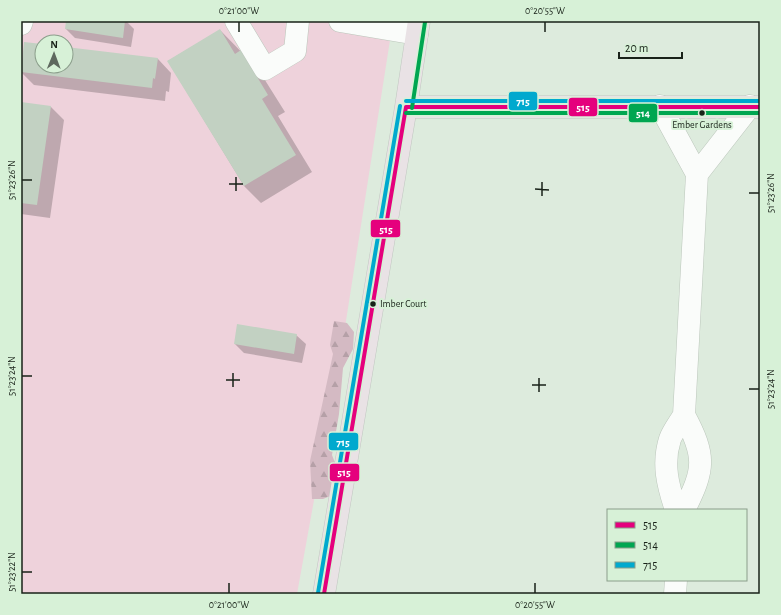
<svg xmlns="http://www.w3.org/2000/svg" width="781" height="615" font-family="'Alegreya Sans',sans-serif">
	<style>
		.green { fill: #eed2db; fill-rule: evenodd }
		.forest { fill: url(#forest-firs) }
		.shadow { fill: #0003 }
		.building { fill: #c2d1c2 }
		.lines { fill: none; stroke-linecap: round; stroke-linejoin: round }
		.minor-casing { stroke: #bbc6bb; stroke-width: 23 }
		.major-casing { stroke: #c1c7c1; stroke-width: 23 }
		.minor { stroke: #fafcfa; stroke-width: 22 }
		.major { stroke: #e9e2e5; stroke-width: 22 }
		.bus-1-casing { stroke: #d7f1d7; stroke-width: 7 }
		.bus-2-casing { stroke: #d7f1d7; stroke-width: 7 }
		.bus-3-casing { stroke: #d7f1d7; stroke-width: 7 }
		.bus-1 { stroke: #e5007d; stroke-width: 4 }
		.bus-2 { stroke: #00a651; stroke-width: 4 }
		.bus-3 { stroke: #00a9ce; stroke-width: 4 }
		.ticks { fill: none; stroke: #192219; stroke-width: 1.5 }
		.bus-dot { fill: #192219; stroke: #d7f1d7; stroke-width: 1.5 }
		.labels { text-anchor: middle; dominant-baseline: central; stroke-width: 4; stroke-linejoin: round; paint-order: stroke }
		.bus-label { font-size: 10px; fill: #192219; stroke: #d7f1d7 }
		.line-badge { stroke: #d7f1d7; stroke-width: 1.5 }
		.badge-label { font-size: 11px; text-anchor: middle; font-weight: bold; fill: #fff }
		.neatline { fill: none; stroke: #192219; stroke-width: 1.5 }
		.ticks-label { font-size: 10px; text-anchor: middle; fill: #192219 }
	</style>
	<defs>
		<pattern id="forest-firs" width="22" height="20" patternUnits="userSpaceOnUse"><rect width="22" height="20" fill="#d4bac3"/><path d="M5 1l3.5 6h-7zM16 11l3.5 6h-7z" fill="#b5a0a7"/></pattern>
	</defs>
	<rect width="100%" height="100%" fill="#ddebdd"/>
	<!-- green -->
	<path class="green" d="M21,21H393L343,340L297,594H21ZM42,42H66V66H42Z"/>
	<!-- forest -->
	<path class="forest" d="M334,321L347,323L354,332L353,349L343,368L339,414L332,455L339,473L333,495L323,499H312L310,461L333,354L330,345Z"/>
	<!-- shadow -->
	<path class="shadow" d="M67,21H126L134,29L131,47L75,38L66,29Z
		M220,30L258,69L285,112L278,116L312,172L261,203L244,186L168,61Z
		M25,43L42,45V66H66V48L158,59L171,73L169,92L166,91L165,101L34,85L21,72Z
		M21,103L51,107L64,120L50,218L21,214Z
		M296,335L306,344L302,363L244,353L235,344Z"/>
	<!-- building -->
	<path class="building" d="M66,21H125L123,38L65,29Z
		M220,29L235,54L241,50L268,95L262,99L296,155L244,186L167,61Z
		M24,42L42,44V66H66V47L158,58L155,79L153,78L152,88L21,72Z
		M21,102L51,106L37,205L21,203Z
		M237,324L297,334L294,354L234,344Z"/>
	<g class="lines">
		<!-- minor casing -->
		<g class="minor-casing">
			<path id="minor" d="M236,21L265,69L295,51L298,21
				M340,21L417,34
				M21,24L22,21
				M660,106L697,174L684,415C680,422 673,431 670,439C662,464 668,486 676,510
				M697,174L750,106
				M684,510C705,469 706,456 684,415
				M675,594L676,580"/>
		</g>
		<!-- major casing -->
		<g class="major-casing">
			<path id="major" d="M406,107H760
				M324,594L406,107L419,21"/>
		</g>
		<!-- minor -->
		<use href="#minor" class="minor"/>
		<!-- major -->
		<use href="#major" class="major"/>
		<!-- bus-1 casing -->
		<g class="bus-1-casing">
			<path id="bus-1" d="M406,107H760
				M324,594L406,107"/>
		</g>
		<!-- bus-2 casing -->
		<g class="bus-2-casing">
			<path id="bus-2" d="M412,108L425,22
				M406,113H760"/>
		</g>
		<!-- bus-3 casing -->
		<g class="bus-3-casing">
			<path id="bus-3" d="M406,101H760
				M318,593L400,106"/>
		</g>
		<!-- bus-1 -->
		<use href="#bus-1" class="bus-1"/>
		<!-- bus-2 -->
		<use href="#bus-2" class="bus-2"/>
		<!-- bus-3 -->
		<use href="#bus-3" class="bus-3"/>
	</g>
	<!-- ticks -->
	<path class="ticks" d="M239,32V22M545,32V22M22,180H32M229,184H243M535,189L549,190M236,191V177M749,193H759M542,196V182M22,376H32M226,380H240M532,385H546M233,387V373M749,389H759M539,392V378M22,572H32M229,593V583M535,593V583"/>
	<!-- markers -->
	<g class="bus-dot">
		<circle cx="702" cy="113" r="3.5"/>
		<circle cx="373" cy="304" r="3.5"/>
	</g>
	<g class="labels">
		<!-- bus labels -->
		<g class="bus-label">
			<text x="702" y="125">Ember Gardens</text>
			<text x="380" y="304" text-anchor="start">Imber Court</text>
		</g>
	</g>
	<g class="line-badge">
		<rect x="508" y="91" width="30" height="20" rx="4" fill="#00a9ce"/>
		<rect x="568" y="97" width="30" height="20" rx="4" fill="#e5007d"/>
		<rect x="628" y="103" width="30" height="20" rx="4" fill="#00a651"/>
		<rect x="370" y="219" width="31" height="19" rx="4" fill="#e5007d"/>
		<rect x="328" y="432" width="31" height="19" rx="4" fill="#00a9ce"/>
		<rect x="329" y="463" width="31" height="19" rx="4" fill="#e5007d"/>
	</g>
	<g class="badge-label">
		<text x="523" y="105">715</text>
		<text x="583" y="111">515</text>
		<text x="643" y="117">514</text>
		<text x="386" y="233">515</text>
		<text x="343" y="446">715</text>
		<text x="344" y="476">515</text>
	</g>
	<!-- border -->
	<rect width="781" height="615" fill="none" stroke="#d7f1d7" stroke-width="44"/>
	<!-- legend -->
	<rect x="607" y="509" width="140" height="72" fill="#d7f1d7" stroke="#8b9e8b"/>
	<rect x="615" y="522" width="20" height="6" fill="#e5007d" stroke="#8b9e8b"/>
	<text x="643" y="529" font-size="12" fill="#192219">515</text>
	<rect x="615" y="542" width="20" height="6" fill="#00a651" stroke="#8b9e8b"/>
	<text x="643" y="549" font-size="12" fill="#192219">514</text>
	<rect x="615" y="562" width="20" height="6" fill="#00a9ce" stroke="#8b9e8b"/>
	<text x="643" y="569" font-size="12" fill="#192219">715</text>
	<!-- north arrow -->
	<g transform="translate(54 54) rotate(1)"><circle r="19" fill="#d7f1d7" stroke="#8b9e8b"/>
	<path d="M0-3L7 15L0 10L-7 15Z" fill="#5e685e"/>
	<text y="-6" font-size="11" font-weight="bold" text-anchor="middle" fill="#192219">N</text>
	</g>
	<!-- scale -->
	<path d="M619 52v6h63v-6" fill="none" stroke="#192219" stroke-width="2"/>
	<text x="625" y="52" font-size="12" fill="#192219" stroke="#d7f1d7" stroke-width="3" paint-order="stroke">20 m</text>
	<rect x="22" y="22" width="737" height="571" class="neatline"/>
	<g class="ticks-label">
		<text x="239" y="14">0°21'00"W</text>
		<text x="545" y="14">0°20'55"W</text>
		<text transform="translate(11 180) rotate(-90)" y="4">51°23'26"N</text>
		<text transform="translate(770 193) rotate(-90)" y="4">51°23'26"N</text>
		<text transform="translate(11 376) rotate(-90)" y="4">51°23'24"N</text>
		<text transform="translate(770 389) rotate(-90)" y="4">51°23'24"N</text>
		<text transform="translate(11 572) rotate(-90)" y="4">51°23'22"N</text>
		<text x="229" y="608">0°21'00"W</text>
		<text x="535" y="608">0°20'55"W</text>
	</g>
</svg>
